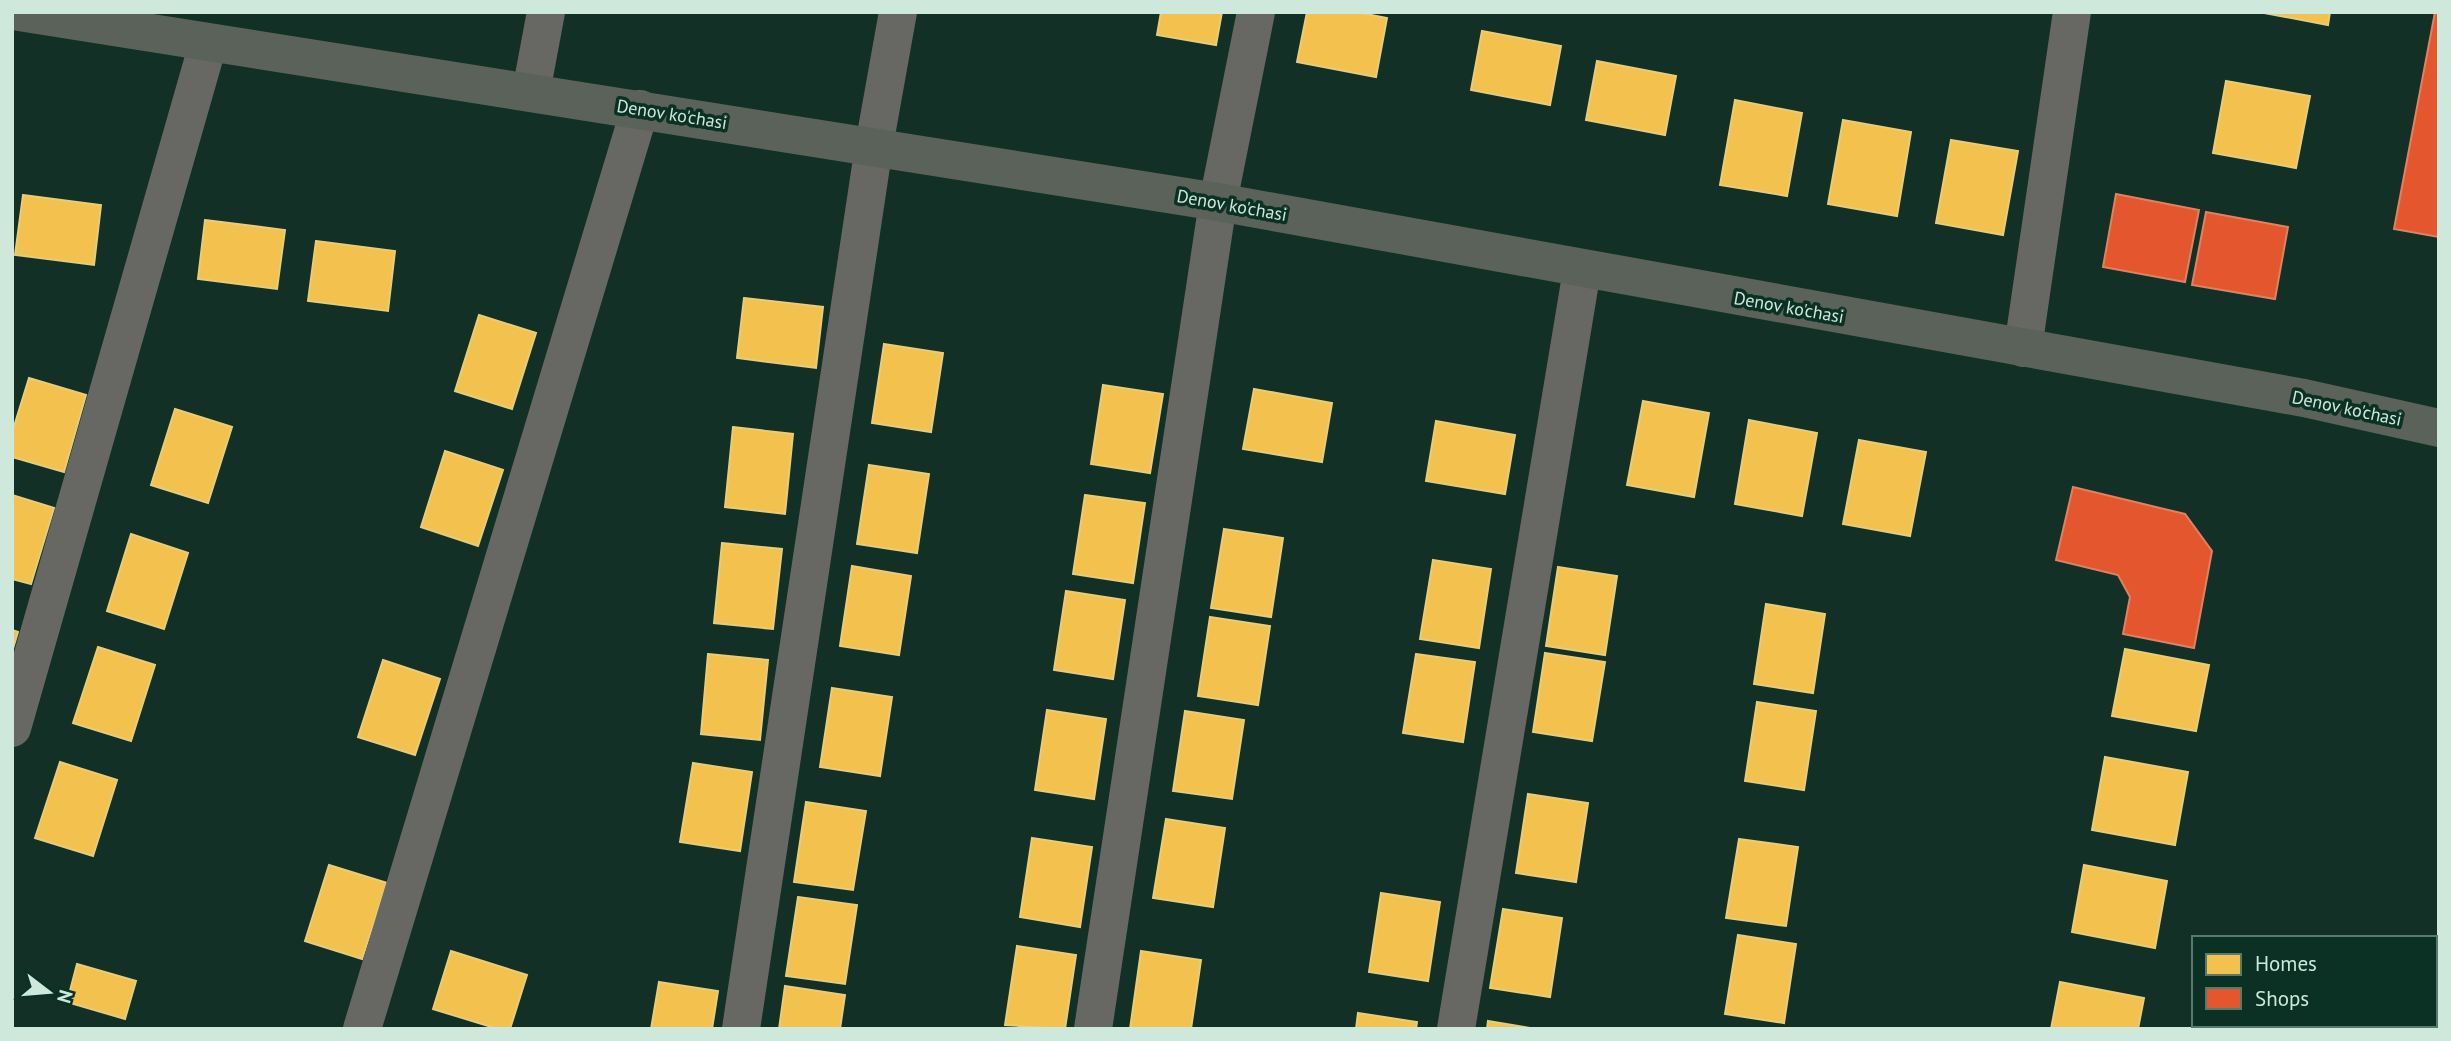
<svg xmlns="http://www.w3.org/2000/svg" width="2451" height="1041" font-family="'PT Sans',sans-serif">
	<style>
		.homes { fill: #f2c14e; stroke: #e7cd79; stroke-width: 2 }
		.shops { fill: #e4572e; stroke: #dd8262; stroke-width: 2 }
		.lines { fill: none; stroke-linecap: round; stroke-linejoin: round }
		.street { stroke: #676863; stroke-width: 38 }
		.secondary { stroke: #5a625a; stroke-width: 38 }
		.labels { text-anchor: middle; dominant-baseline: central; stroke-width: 7; stroke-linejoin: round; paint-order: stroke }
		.street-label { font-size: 18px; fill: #cee8dc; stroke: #0a3124 }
	</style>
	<rect width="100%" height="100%" fill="#133027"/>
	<!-- homes -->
	<path class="homes" d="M1161,12H1222L1216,45L1157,35Z
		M1307,12H1356L1387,18L1376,77L1297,62Z
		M2259,12H2330L2328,25Z
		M1482,31L1561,46L1550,105L1471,90Z
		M1597,61L1676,76L1665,135L1586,120Z
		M2226,81L2310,96L2296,168L2213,153Z
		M1735,100L1802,113L1787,196L1720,185Z
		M1843,120L1911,132L1897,216L1828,204Z
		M1951,140L2018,151L2003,235L1936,223Z
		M23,195L101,205L94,265L15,255Z
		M205,220L285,230L277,289L198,279Z
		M316,241L395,251L388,311L308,301Z
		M744,298L823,307L816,368L737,358Z
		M479,315L536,333L512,409L455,391Z
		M884,344L943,353L931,432L872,423Z
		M29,378L86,395L64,472L12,457V433Z
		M1103,385L1163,394L1150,473L1091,464Z
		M1254,389L1332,403L1322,462L1243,449Z
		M1643,401L1709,413L1694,497L1627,485Z
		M175,409L232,427L208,503L151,485Z
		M1749,420L1817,433L1802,516L1735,504Z
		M1436,421L1515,435L1505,494L1426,481Z
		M733,427L793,434L785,514L725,507Z
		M1859,440L1926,452L1910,536L1843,524Z
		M445,451L503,470L478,546L421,527Z
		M869,465L929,474L917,553L857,544Z
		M12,495L54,508L31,584L12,579Z
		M1085,495L1145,503L1133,583L1073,574Z
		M1224,529L1283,538L1271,617L1211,608Z
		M131,534L188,553L164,629L107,611Z
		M722,543L782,549L773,629L714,623Z
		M1433,560L1491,569L1479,648L1420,639Z
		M852,566L911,576L899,655L840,646Z
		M1558,567L1617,576L1605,655L1546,646Z
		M1066,591L1125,600L1113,679L1054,670Z
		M1766,604L1825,614L1813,693L1754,684Z
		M1210,617L1270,626L1258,705L1198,696Z
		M12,630L18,632L12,652Z
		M98,647L155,665L131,741L73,723Z
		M2125,649L2209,665L2196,731L2112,716Z
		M1545,653L1605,662L1592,741L1533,732Z
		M708,654L768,660L760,740L701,734Z
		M1416,654L1475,662L1463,742L1403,733Z
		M383,660L440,679L415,755L358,737Z
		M832,688L892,697L880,776L820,767Z
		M1757,702L1816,711L1804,790L1745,781Z
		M1047,710L1106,719L1094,799L1035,790Z
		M1185,711L1244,720L1232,799L1173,791Z
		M2105,757L2188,772L2175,845L2092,830Z
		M60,762L117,780L93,856L35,838Z
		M693,763L752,772L740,851L680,842Z
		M1528,794L1588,803L1576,882L1516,873Z
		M806,802L866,811L853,890L794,882Z
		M1166,819L1225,828L1213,907L1153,898Z
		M1032,838L1092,847L1080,927L1020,917Z
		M1739,839L1798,847L1786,926L1726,918Z
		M329,865L387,883L362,959L305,941Z
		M2084,865L2167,881L2155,948L2072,932Z
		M1381,893L1440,902L1428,981L1369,972Z
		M798,897L857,905L845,984L786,976Z
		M1503,909L1562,918L1550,997L1490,988Z
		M1738,935L1796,944L1784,1023L1725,1014Z
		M1017,946L1076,955L1065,1029L1005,1025Z
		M451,951L527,975L510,1029H498L433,1009Z
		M1141,951L1201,960L1191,1029H1130Z
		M77,964L136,981L125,1019L67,1002Z
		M659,982L718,991L712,1029H651Z
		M2060,982L2144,998L2138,1029H2051Z
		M785,986L845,995L840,1029H779Z
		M1358,1013L1417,1022L1416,1029H1356Z
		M1488,1021L1536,1029H1487Z"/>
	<!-- shops -->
	<path class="shops" d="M2435,12H2439V237L2394,229Z
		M2116,194L2199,210L2185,282L2103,267Z
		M2206,212L2288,227L2275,299L2192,285Z
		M2073,487L2185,514L2212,551L2194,648L2123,634L2130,597L2118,575L2056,560Z"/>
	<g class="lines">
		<!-- street -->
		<path class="street" d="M531,92L546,12
			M2023,348L2072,12
			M12,728L208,44
			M362,1029L640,109
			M741,1029L874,146L898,12
			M1093,1029L1218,202L1256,12
			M1456,1029L1582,270"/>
		<!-- secondary -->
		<path class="secondary" d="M19,12L1218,202L2304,398L2439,428"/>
	</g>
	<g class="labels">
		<!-- street labels -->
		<g class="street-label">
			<text transform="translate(672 114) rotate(9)">Denov ko'chasi</text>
			<text transform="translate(1232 205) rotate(10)">Denov ko'chasi</text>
			<text transform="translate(1789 307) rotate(10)">Denov ko'chasi</text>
			<text transform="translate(2347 408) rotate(12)">Denov ko'chasi</text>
		</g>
	</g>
	<!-- border -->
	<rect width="2451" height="1041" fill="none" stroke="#cee8dc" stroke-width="28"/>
	<!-- legend -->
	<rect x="2192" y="936" width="245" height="91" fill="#0a3124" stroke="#587a6e" stroke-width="2"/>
	<rect x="2206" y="954" width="35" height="21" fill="#f2c14e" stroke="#587a6e" stroke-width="2"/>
	<text x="2255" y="971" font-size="21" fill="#cee8dc">Homes</text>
	<rect x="2206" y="988" width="35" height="21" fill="#e4572e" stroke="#587a6e" stroke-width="2"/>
	<text x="2255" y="1006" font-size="21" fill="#cee8dc">Shops</text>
	<!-- north arrow -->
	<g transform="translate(49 992) rotate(106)" stroke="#0a3124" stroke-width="5" paint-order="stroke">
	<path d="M0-5L12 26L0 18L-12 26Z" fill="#cee8dc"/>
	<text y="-10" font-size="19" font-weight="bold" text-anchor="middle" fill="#cee8dc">N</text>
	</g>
</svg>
